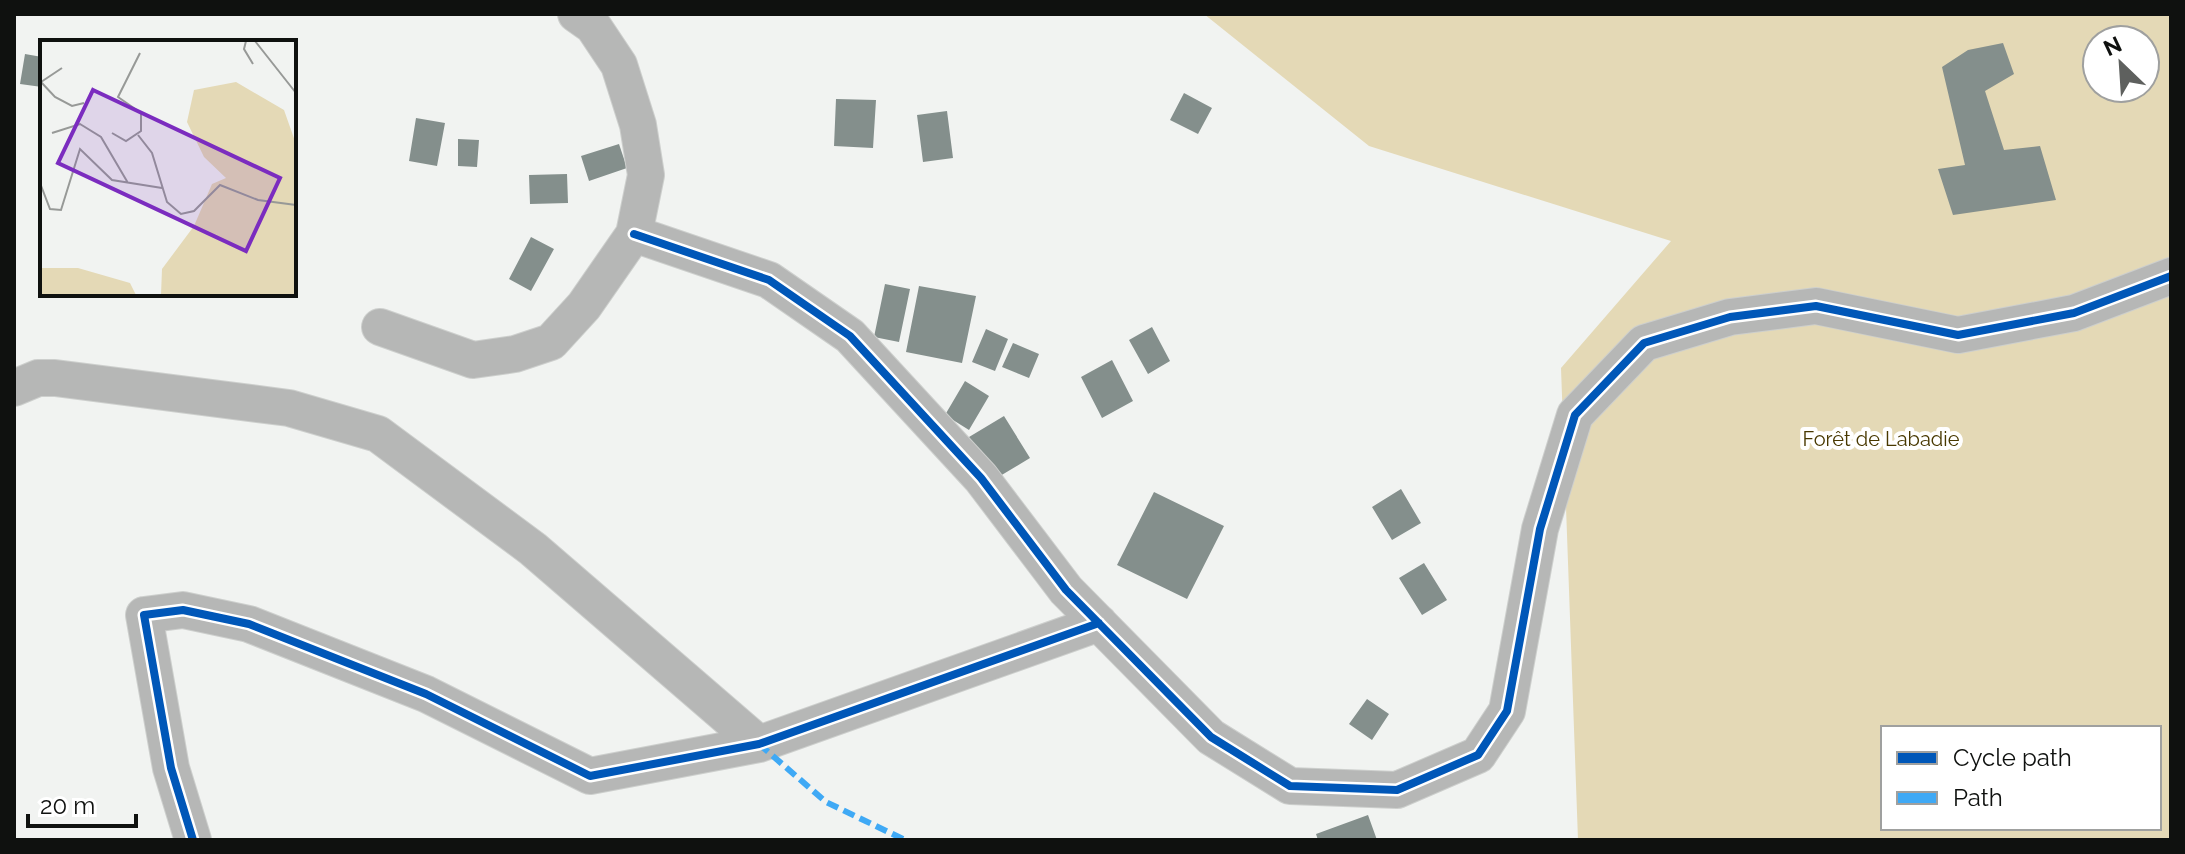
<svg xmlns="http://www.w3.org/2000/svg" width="2185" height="854" font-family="Raleway,sans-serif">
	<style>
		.green { fill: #e4d9b6; fill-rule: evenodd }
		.building { fill: #848f8c }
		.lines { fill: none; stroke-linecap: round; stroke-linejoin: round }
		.minor-casing { stroke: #cdcfcd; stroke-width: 38 }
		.minor { stroke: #b6b7b6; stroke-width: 36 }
		.quiet { stroke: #3fa9f5; stroke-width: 6; stroke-dasharray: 12 6; stroke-linecap: butt }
		.cycleway-casing { stroke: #fff; stroke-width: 13 }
		.cycleway { stroke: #0057b8; stroke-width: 8 }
		.labels { text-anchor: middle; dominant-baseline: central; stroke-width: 8; stroke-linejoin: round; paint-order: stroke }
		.park-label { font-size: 20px; fill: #483800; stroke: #fff }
		.inset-road { fill: none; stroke: #979997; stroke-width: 2 }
		.view { fill: #7b2cbf; fill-opacity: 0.15; stroke: #7b2cbf; stroke-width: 4 }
		.inset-edge { fill: none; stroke: #0f110f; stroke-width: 4 }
	</style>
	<rect width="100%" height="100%" fill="#f1f3f1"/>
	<!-- green -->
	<path class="green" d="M1204,14H2171V840H1578L1561,368L1671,241L1369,146ZM2097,40H2145V88H2097ZM1883,728H2159V828H1883Z"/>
	<!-- building -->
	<path class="building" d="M2003,43L2014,74L1985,91L2004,150L2040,146L2056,200L1953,215L1938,169L1965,165L1942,67L1968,50Z
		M25,54L42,57V87L20,84Z
		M1184,93L1212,108L1198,134L1170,120Z
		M836,99L876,100L873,148L834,146Z
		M947,111L953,158L923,162L917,115Z
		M416,118L445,123L437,166L409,161Z
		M458,139L479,140L477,167L458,166Z
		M619,144L627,168L589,181L581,156Z
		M567,174L568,203L530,204L529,175Z
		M531,237L554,249L531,291L509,279Z
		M885,284L910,289L899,342L874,337Z
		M919,286L976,296L962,363L906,352Z
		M1152,327L1170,361L1148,374L1129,340Z
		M986,329L1008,339L995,371L972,362Z
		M1013,343L1039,354L1029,378L1002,367Z
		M1112,360L1133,401L1102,418L1081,377Z
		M965,381L989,396L969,430L945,415Z
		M1004,416L1030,458L990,482L964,440Z
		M1401,489L1421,523L1392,540L1372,507Z
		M1154,492L1224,526L1187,599L1117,565Z
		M1424,563L1447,600L1422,615L1399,578Z
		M1367,699L1389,714L1372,740L1349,724Z
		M1368,815L1377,840H1318L1316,834Z"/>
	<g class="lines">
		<!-- minor casing -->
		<g class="minor-casing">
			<path id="minor" d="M634,234L769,280L850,336L981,478L1066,590L1211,737L1290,786L1397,790L1478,755L1507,711L1540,529L1575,415L1644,343L1730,317L1816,306L1958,335L2074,313L2171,276
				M380,327L473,360L515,354L551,342L584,306L634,234L646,175L638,125L619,65L593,26L576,14
				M14,388L38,378H55L289,408L378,434L533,549L759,744
				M193,840L171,768L144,615L183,610L249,624L426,694L590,776L759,744L1099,623"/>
		</g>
		<!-- minor -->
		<use href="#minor" class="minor"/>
		<!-- quiet -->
		<path class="quiet" d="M759,744L826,802L905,840"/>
		<!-- cycleway casing -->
		<g class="cycleway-casing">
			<path id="cycleway" d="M634,234L769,280L850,336L981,478L1066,590L1211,737L1290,786L1397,790L1478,755L1507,711L1540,529L1575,415L1644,343L1730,317L1816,306L1958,335L2074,313L2171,276
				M193,840L171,768L144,615L183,610L249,624L426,694L590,776L759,744L1099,623"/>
		</g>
		<!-- cycleway -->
		<use href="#cycleway" class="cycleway"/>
	</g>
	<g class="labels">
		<!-- park labels -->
		<g class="park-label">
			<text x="1881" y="439">Forêt de Labadie</text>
		</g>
	</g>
	<!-- overview -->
	<g transform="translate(40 40)">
		<rect width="256" height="256" fill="#f1f3f1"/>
		<path d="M196,42L244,70L256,104V255H121L122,229L154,186L172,144L186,138L164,117L147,82L154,50ZM38,228L90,243L96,255H0V228Z" fill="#e4d9b6"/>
		<path class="inset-road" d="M206,1L204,9L213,24M215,1L256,53M1,42L15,57L32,66L44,63M1,42L22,28M12,93L40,84L61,97L88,143M72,93L86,101L101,91V73L78,57L100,13M98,95L112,113L127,162L141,174L154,171L180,145L218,160L256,165M0,143L10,169L21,170L40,109L72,140L122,148"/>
		<path class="view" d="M53,50L240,138L206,211L18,123Z"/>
		<rect width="256" height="256" class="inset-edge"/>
	</g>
	<!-- border -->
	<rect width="2185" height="854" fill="none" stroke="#0f110f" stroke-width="32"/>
	<!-- legend -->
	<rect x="1881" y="726" width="280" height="104" fill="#ffffff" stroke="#9fa09f" stroke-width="2"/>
	<rect x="1897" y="752" width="40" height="12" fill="#0057b8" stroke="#9fa09f" stroke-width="2"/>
	<text x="1953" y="766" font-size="24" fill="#0f110f">Cycle path</text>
	<rect x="1897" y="792" width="40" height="12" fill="#3fa9f5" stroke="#9fa09f" stroke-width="2"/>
	<text x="1953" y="806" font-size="24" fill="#0f110f">Path</text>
	<!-- north arrow -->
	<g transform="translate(2121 64) rotate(335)"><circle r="38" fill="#ffffff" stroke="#9fa09f" stroke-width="2"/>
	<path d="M0-6L14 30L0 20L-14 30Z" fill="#5e605e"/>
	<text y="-12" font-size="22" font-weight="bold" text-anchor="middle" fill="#0f110f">N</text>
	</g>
	<!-- scale -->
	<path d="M28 814v12h108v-12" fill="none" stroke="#0f110f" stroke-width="4"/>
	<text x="40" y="814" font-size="24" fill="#0f110f" stroke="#ffffff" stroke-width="6" paint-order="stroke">20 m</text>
</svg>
